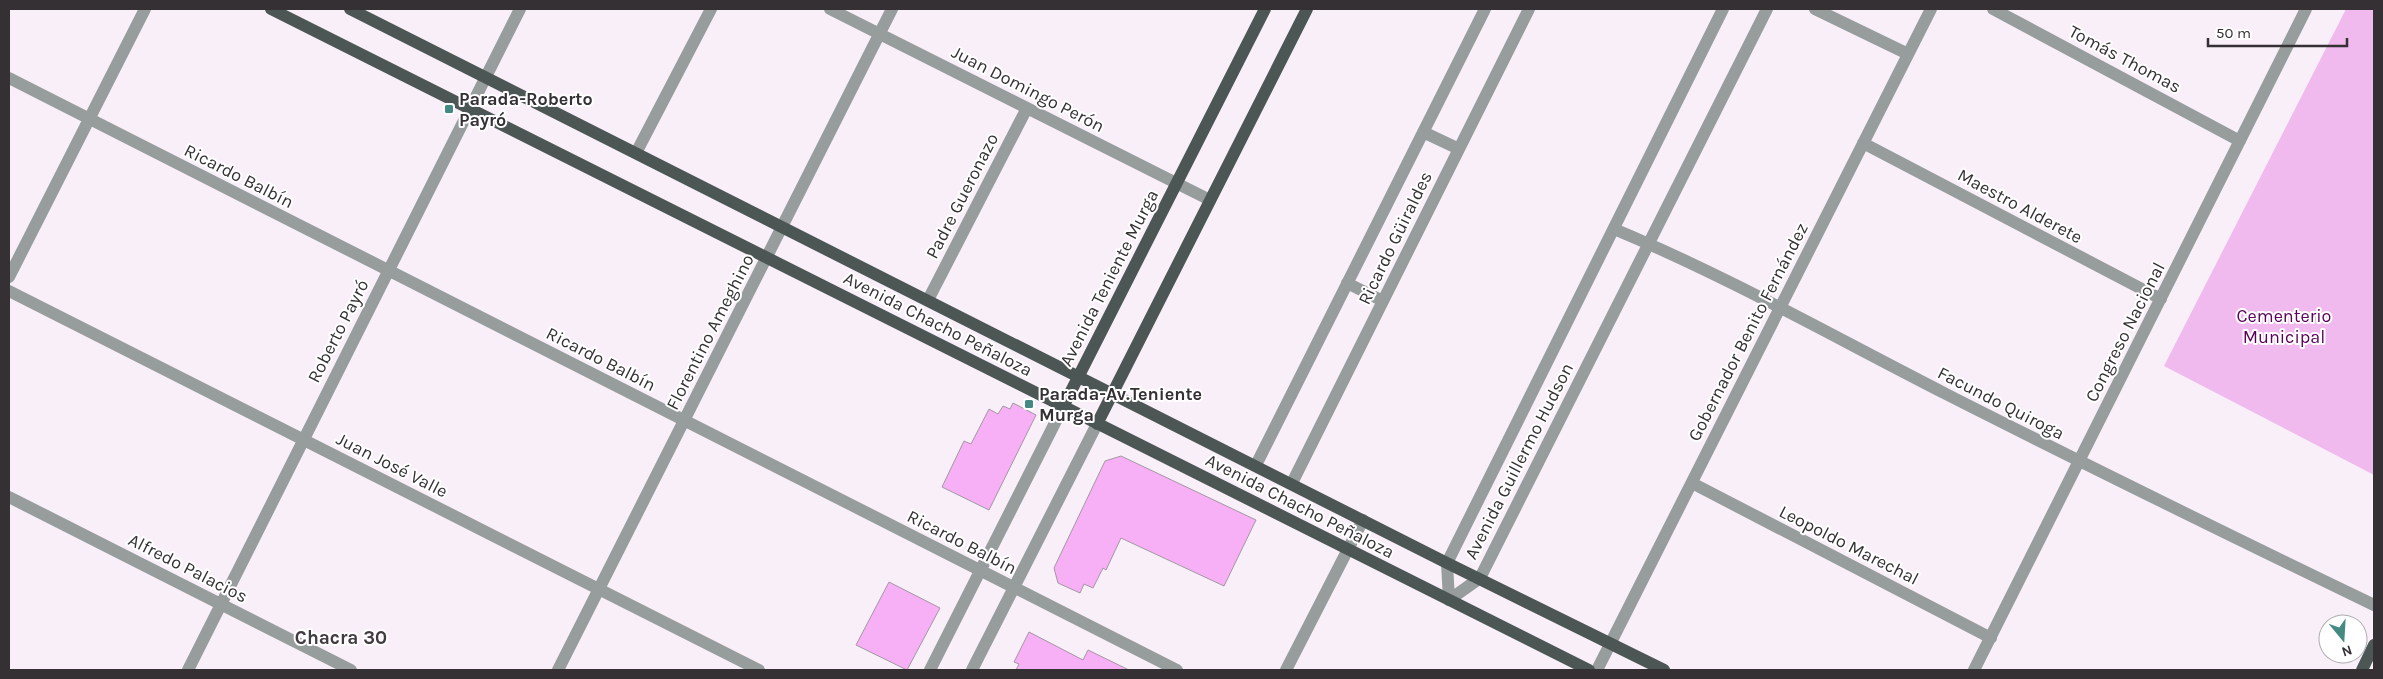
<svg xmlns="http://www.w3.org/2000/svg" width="2383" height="679" font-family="Karla,sans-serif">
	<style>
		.green { fill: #f1baef }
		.building { fill: #f7aff5; stroke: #a298a1 }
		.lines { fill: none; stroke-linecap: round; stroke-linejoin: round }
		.minor { stroke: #969d9c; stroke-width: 12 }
		.major { stroke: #4c5755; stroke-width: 12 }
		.poi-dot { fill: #448a83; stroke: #fff; stroke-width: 2 }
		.labels { text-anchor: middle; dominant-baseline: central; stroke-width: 4; stroke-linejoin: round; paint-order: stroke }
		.street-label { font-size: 18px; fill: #343034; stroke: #fff }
		.poi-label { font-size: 18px; font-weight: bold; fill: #343034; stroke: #fff; text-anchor: start }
		.park-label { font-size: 18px; fill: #5a005b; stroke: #fff }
		.neighbourhood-label { font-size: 19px; font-weight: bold; fill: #423a41; stroke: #fff }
	</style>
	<rect width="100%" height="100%" fill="#f9eff9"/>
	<!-- green -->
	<path class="green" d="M2346,9H2374V475L2164,366Z"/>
	<!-- building -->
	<path class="building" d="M1013,403L1036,415L989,510L942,487L964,441L971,444L989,409L998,414L1003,406L1010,409Z
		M1121,456L1256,520L1224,586L1121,538L1106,570L1103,568L1093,588L1084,584L1080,593L1058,583L1054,568L1105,461Z
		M889,582L940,608L907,670L856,645Z
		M1029,632L1083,660L1088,650L1129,670H1016L1019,664L1014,662Z"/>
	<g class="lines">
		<!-- minor -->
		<path class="minor" d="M830,9L1210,200
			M1815,9L1908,54
			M1993,9L2240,141
			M9,78L1177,670
			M1423,132L1459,149
			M1863,143L2161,299
			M636,153L711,9
			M1614,229C1727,276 1836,338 1946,394C2088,466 2231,536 2374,605
			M9,277L145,9
			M1347,283L1383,301
			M9,291L759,670
			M928,300L1027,108
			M1256,465L1485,9
			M1292,483L1529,9
			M1692,483L1991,638
			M9,497L351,670
			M1449,600L1480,578L1767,9
			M1449,600L1447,563L1723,9
			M188,670L520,9
			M558,670L892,9
			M930,670L1063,407
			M972,670L1097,424
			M1286,670L1363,520
			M1597,670L1931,9
			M1974,670L2306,9"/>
		<!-- major -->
		<path class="major" d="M271,9L1589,670
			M350,9L1447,563L1664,670
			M1063,407L1265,9
			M1097,424L1307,9
			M2362,670L2374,645"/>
	</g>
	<!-- markers -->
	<g class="poi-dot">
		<rect x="444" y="104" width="10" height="10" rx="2.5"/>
		<rect x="1024" y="399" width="10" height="10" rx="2.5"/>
	</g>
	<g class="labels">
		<!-- street labels -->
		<g class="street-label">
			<text transform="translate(2125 59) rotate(28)">Tomás Thomas</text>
			<text transform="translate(1028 89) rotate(27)">Juan Domingo Perón</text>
			<text transform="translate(239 176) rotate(27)">Ricardo Balbín</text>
			<text transform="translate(962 196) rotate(-63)">Padre Gueronazo</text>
			<text transform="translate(2020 206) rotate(28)">Maestro Alderete</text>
			<text transform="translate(1395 238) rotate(-64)">Ricardo Güiraldes</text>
			<text transform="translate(1109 278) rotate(-63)">Avenida Teniente Murga</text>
			<text transform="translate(938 324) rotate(27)">Avenida Chacho Peñaloza</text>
			<text transform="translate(338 331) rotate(-63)">Roberto Payró</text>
			<text transform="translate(710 332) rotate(-63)">Florentino Ameghino</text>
			<text transform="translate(1748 332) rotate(-63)">Gobernador Benito Fernández</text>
			<text transform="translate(2125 332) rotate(-63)">Congreso Nacional</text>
			<text transform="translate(601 359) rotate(27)">Ricardo Balbín</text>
			<text transform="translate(2001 403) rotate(27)">Facundo Quiroga</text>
			<text transform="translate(1519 461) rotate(-63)">Avenida Guillermo Hudson</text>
			<text transform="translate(392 465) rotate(27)">Juan José Valle</text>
			<text transform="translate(1300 506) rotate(27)">Avenida Chacho Peñaloza</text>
			<text transform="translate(962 542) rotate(27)">Ricardo Balbín</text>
			<text transform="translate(1849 545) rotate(27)">Leopoldo Marechal</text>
			<text transform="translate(188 568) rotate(27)">Alfredo Palacios</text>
		</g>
		<!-- poi labels -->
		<g class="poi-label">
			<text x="459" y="99">Parada-Roberto<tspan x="459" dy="21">Payró</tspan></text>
			<text x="1039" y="394">Parada-Av.Teniente<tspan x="1039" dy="21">Murga</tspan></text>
		</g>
		<!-- park labels -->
		<g class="park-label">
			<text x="2284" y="316">Cementerio<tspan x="2284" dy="21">Municipal</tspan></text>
		</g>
		<!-- neighbourhood labels -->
		<g class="neighbourhood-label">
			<text x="341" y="638">Chacra 30</text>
		</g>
	</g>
	<!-- border -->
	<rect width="2383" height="679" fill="none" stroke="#343034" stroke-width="20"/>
	<!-- north arrow -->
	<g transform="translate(2343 639) rotate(162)"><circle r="24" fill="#ffffff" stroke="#aeacae"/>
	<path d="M0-4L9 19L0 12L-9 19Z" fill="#448a83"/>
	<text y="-8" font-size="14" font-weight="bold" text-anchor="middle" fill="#343034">N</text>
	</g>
	<!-- scale -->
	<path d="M2208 38v8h139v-8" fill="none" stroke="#343034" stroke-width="2.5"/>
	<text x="2216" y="38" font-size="15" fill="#343034" stroke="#ffffff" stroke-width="4" paint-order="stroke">50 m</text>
</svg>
